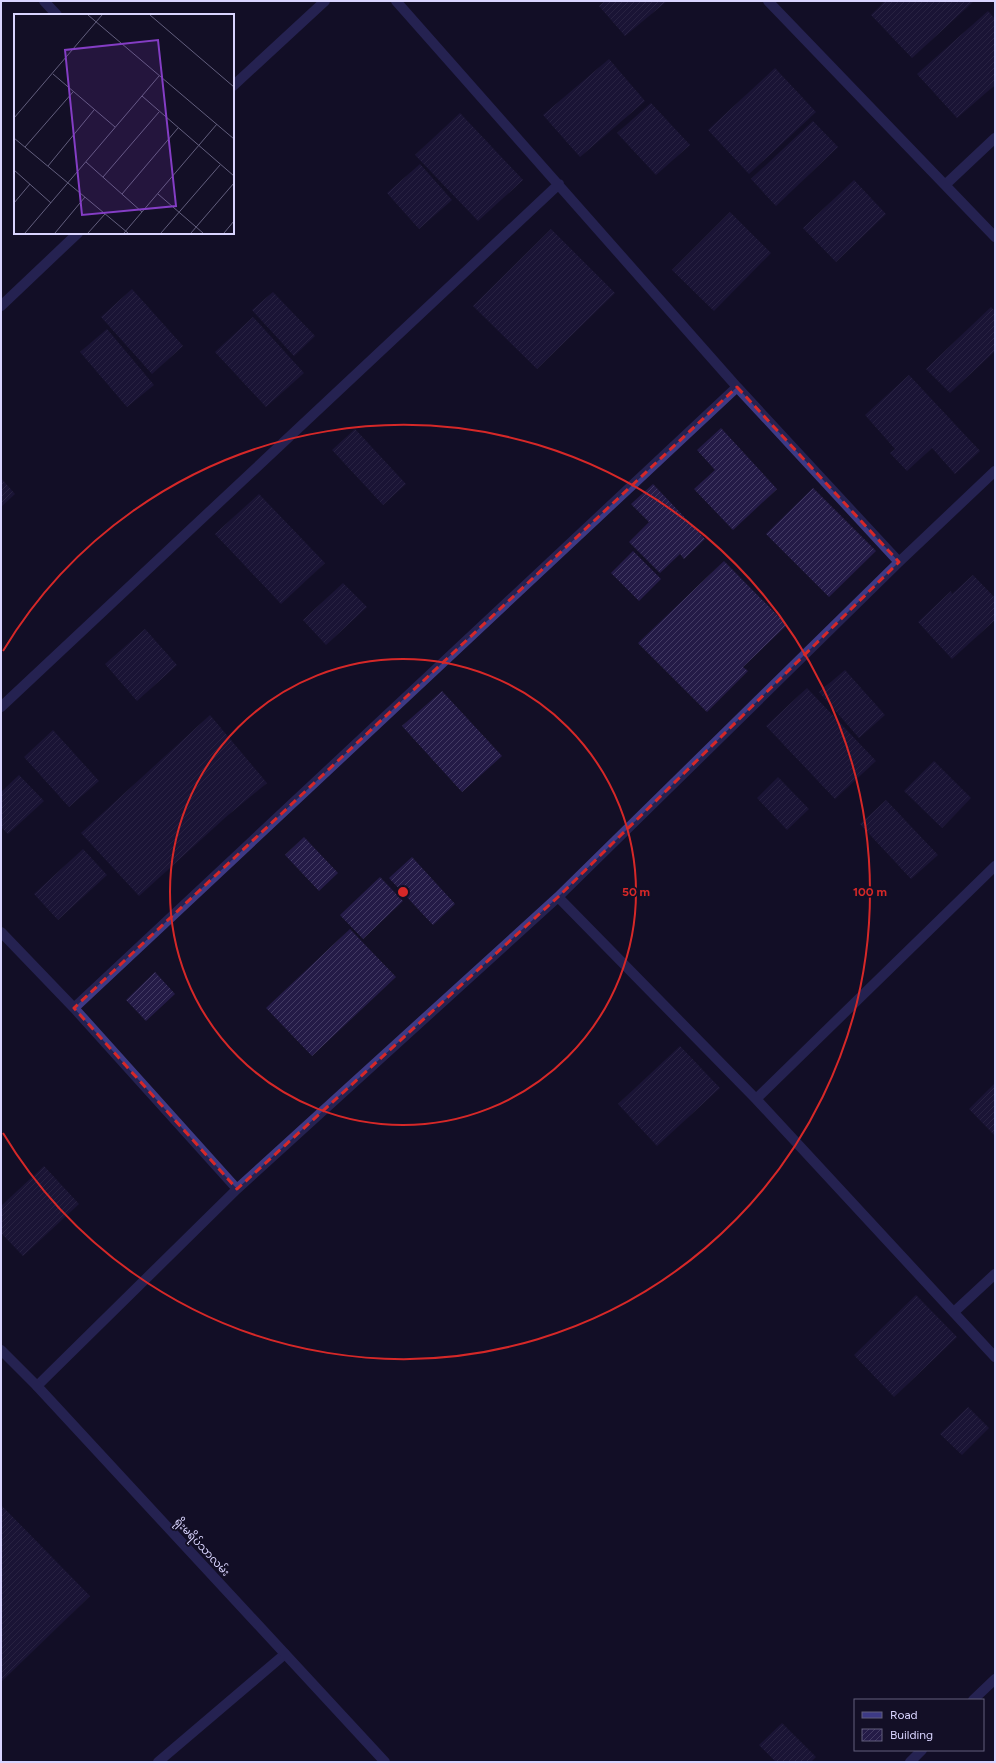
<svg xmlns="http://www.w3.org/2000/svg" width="996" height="1763" font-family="Figtree,'Noto Sans Myanmar',sans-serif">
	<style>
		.building { fill: url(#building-hatch) }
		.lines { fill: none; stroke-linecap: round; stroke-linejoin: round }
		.service { stroke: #3d3a85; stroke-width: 10 }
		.minor { stroke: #3d3a85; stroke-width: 10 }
		.tertiary { stroke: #3d3a85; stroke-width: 10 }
		.marked { fill: none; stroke: #d62828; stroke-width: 3; stroke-dasharray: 8 5; stroke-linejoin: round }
		.ring { fill: none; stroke: #d62828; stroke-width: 2 }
		.labels { text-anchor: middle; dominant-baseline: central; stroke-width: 3.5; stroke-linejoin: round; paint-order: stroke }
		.street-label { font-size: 11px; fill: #d9d4ff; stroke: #130f26 }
		.inset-road { fill: none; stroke: #625e7d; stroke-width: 1 }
		.view { fill: #843dc5; fill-opacity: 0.15; stroke: #843dc5; stroke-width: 2 }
		.inset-edge { fill: none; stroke: #d9d4ff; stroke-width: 2 }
		.centre { fill: #d62828; stroke: #130f26; stroke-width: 2 }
		.ring-label { font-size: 12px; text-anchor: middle; font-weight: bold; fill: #d62828; stroke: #130f26; stroke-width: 3.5; stroke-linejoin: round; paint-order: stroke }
	</style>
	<defs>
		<pattern id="building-hatch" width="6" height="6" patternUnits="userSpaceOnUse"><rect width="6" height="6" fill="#241b47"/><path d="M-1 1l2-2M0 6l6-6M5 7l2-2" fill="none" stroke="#433b63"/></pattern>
	</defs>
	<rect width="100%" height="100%" fill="#130f26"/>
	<!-- building -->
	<path class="building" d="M605,1H667L625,36L599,6Z
		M885,1H974L912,58L871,15Z
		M988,11L995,19V85L957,118L917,74Z
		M609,59L645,101L580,157L543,115Z
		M775,68L816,112L749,174L708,130Z
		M651,103L690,145L656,175L617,133Z
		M460,113L523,180L478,221L415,155Z
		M813,121L838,147L776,206L751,179Z
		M420,164L452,200L419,229L387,193Z
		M854,180L886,214L836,262L803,228Z
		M730,212L771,253L714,311L672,270Z
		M551,229L615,293L537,369L473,306Z
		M132,289L183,346L152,374L101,317Z
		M273,292L315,336L294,356L252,310Z
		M991,307L995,311V351L950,393L926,369Z
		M253,317L304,373L266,407L215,352Z
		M107,329L154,385L127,407L80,352Z
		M909,375L980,451L955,474L932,448L907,471L890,453L895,449L865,415Z
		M721,428L777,489L733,530L694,489L715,470L697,450Z
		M355,429L406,484L383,505L332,450Z
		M1,478L15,494L1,507Z
		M653,484L705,539L684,559L680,554L660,573L629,542L649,522L631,504Z
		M813,488L876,551L829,597L766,534Z
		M259,494L325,563L281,604L215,534Z
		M633,551L661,579L639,601L611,573Z
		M724,561L787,625L743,667L748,671L707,712L638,643Z
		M973,575L995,598V620L952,659L918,622L951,591L952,594Z
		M343,583L367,607L326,645L303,620Z
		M145,629L177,665L137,701L105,664Z
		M845,670L885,715L859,738L819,692Z
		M807,688L876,761L835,799L766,726Z
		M442,691L502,756L462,792L402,726Z
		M210,715L267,783L227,816L139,896L81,833Z
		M53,730L99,781L69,807L24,757Z
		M934,761L971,798L942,828L904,791Z
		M19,775L44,801L8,834L1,827V792Z
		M778,777L809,809L787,830L757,798Z
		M886,800L938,855L911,879L860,824Z
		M304,837L338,873L319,891L285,855Z
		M83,849L107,875L58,920L34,894Z
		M412,857L455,904L433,925L389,878Z
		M380,877L403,901L363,939L340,915Z
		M350,929L396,977L312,1056L266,1008Z
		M155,972L175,994L146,1021L126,1000Z
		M680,1046L720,1088L657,1146L618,1104Z
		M995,1083V1136L969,1109Z
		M44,1166L79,1204L23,1256L1,1233V1206Z
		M916,1295L957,1337L894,1397L854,1355Z
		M968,1407L989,1428L962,1455L940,1434Z
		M1,1505L90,1596L1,1682Z
		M782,1723L816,1757L811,1762H776L759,1745Z"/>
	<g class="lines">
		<!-- service -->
		<path class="service" d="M158,1762L285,1654"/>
		<!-- minor -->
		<path class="minor" d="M44,1L57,15
			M396,1L737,387L899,562
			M768,1L995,237
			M945,185L995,138
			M1,707L559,184
			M558,897L756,1099L995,1357
			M1,932L74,1008L237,1189
			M74,1008L737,387
			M756,1099L995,866
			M954,1312L995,1274
			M37,1386L237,1189L558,897L899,562L995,471
			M973,1700L995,1679
			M910,1762L922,1750"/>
		<!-- tertiary -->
		<path class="tertiary" d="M233,86L325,1
			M1,306L78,233
			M1,1350L37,1386L385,1762"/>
	</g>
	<!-- marked area -->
	<path d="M0 0H996V1763H0ZM737,387L899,562L558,897L237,1189L74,1008Z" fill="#130f26" fill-opacity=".55" fill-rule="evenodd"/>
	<path class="marked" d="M737,387L899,562L558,897L237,1189L74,1008Z"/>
	<!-- distance rings -->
	<g class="ring">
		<circle cx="403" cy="892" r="233"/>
		<path d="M3 651A467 467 0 1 1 3 1133"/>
	</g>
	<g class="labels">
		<!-- street labels -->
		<g class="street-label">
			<text transform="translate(202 1547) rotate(47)">ရိုးမရိပ်သာလမ်း</text>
		</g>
	</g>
	<!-- overview -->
	<g transform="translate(14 14)">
		<rect width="220" height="220" fill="#130f26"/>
		<path class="inset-road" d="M74,1L220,125M136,1L220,73M39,60L101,113M128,82L220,162M0,104L88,1M0,124L114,219M11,133L59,78M72,148L128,198M34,152L80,96M0,156L37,189M89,163L145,98M108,180L164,114M144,180L189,219M0,189L16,170M11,219L145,62M41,219L71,183M74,219L91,200M110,219L203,110M147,219L206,151M177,219L220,169M210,219L220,207"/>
		<path class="view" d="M144,26L162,192L68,201L51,36Z"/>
		<rect width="220" height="220" class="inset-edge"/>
	</g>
	<circle cx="403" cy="892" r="6" class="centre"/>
	<g class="ring-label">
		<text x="636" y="896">50 m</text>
		<text x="870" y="896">100 m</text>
	</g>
	<!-- border -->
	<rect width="996" height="1763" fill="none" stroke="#d9d4ff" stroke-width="4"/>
	<!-- legend -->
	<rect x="854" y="1699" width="130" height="52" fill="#130f26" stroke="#625e7d"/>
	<rect x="862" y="1712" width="20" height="6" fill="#3d3a85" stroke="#625e7d"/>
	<text x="890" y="1719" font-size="12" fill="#d9d4ff">Road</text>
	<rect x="862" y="1729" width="20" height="12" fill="url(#building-hatch)" stroke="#625e7d"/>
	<text x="890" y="1739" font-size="12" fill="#d9d4ff">Building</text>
</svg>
